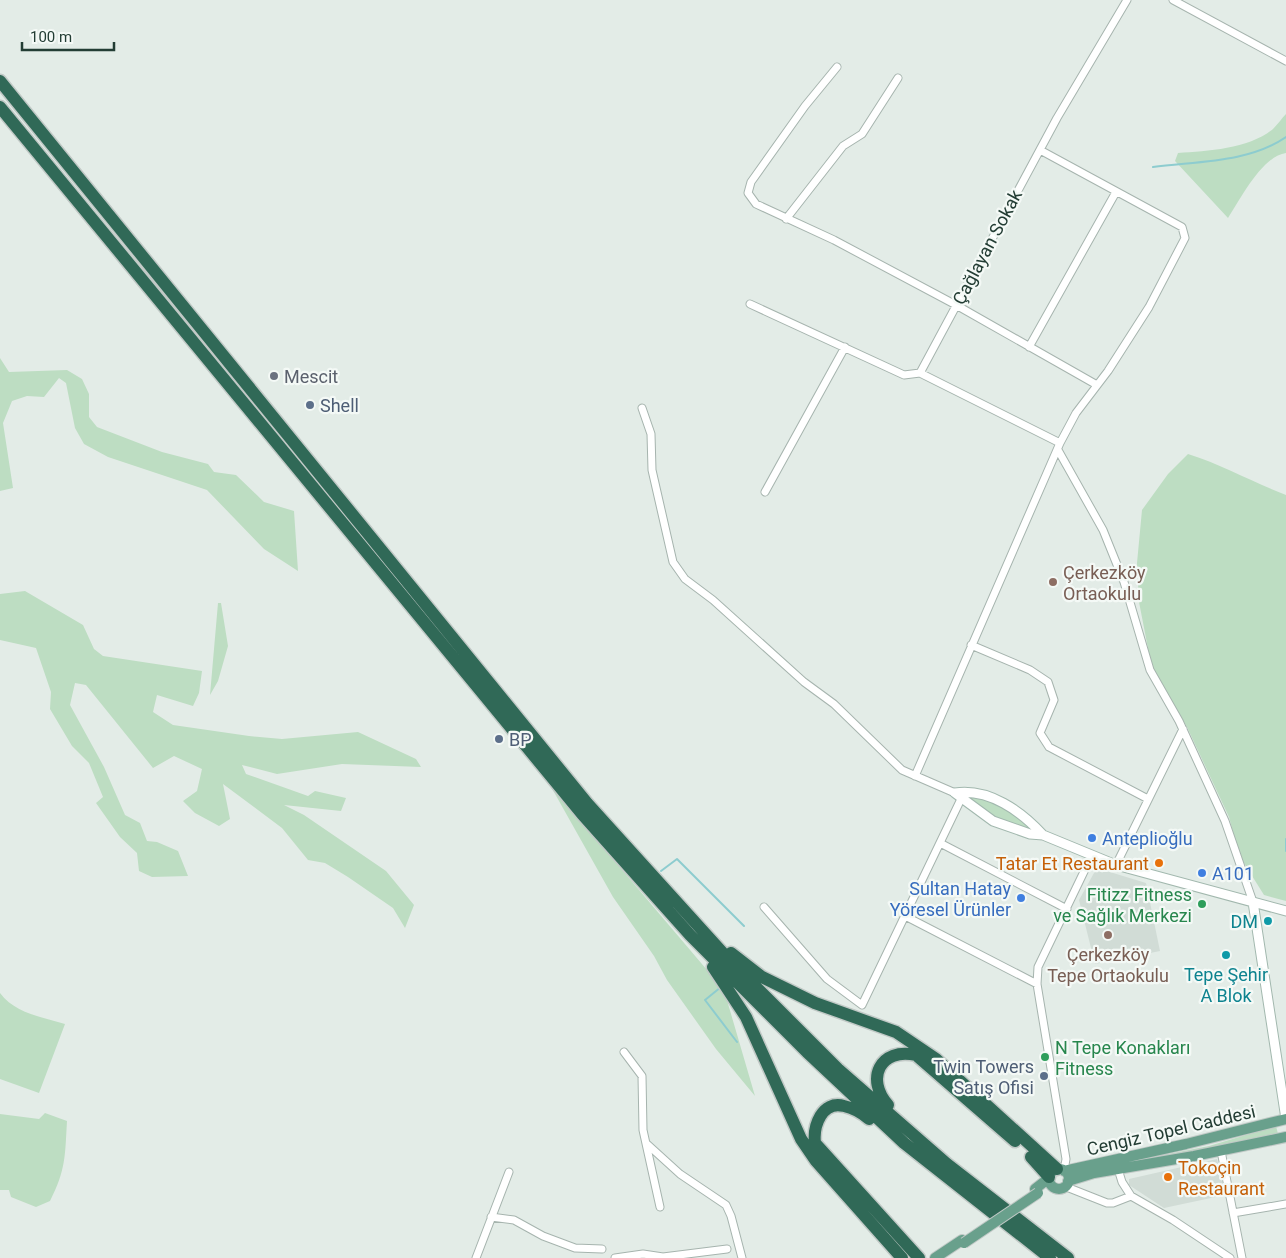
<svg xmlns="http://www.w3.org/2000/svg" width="1286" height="1258" font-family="Roboto,sans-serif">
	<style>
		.built { fill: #d1dcd6 }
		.green { fill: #bdddc2 }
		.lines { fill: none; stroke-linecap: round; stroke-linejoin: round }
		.stream { stroke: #8dcccf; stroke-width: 2 }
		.street-casing { stroke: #a6b4ae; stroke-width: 9 }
		.secondary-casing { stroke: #a2b8ae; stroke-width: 11 }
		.primary-casing { stroke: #c1c9c6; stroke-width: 12 }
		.highway-casing { stroke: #c1c9c6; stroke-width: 15 }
		.street { stroke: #fff; stroke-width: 7 }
		.secondary { stroke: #fff; stroke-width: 9 }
		.primary { stroke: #69a08c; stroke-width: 10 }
		.highway { stroke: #306957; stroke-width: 12 }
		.primary-bridge-casing { stroke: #c1c9c6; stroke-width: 12; stroke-linecap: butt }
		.primary-bridge { stroke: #69a08c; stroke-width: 10 }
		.worship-dot { fill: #6b7280; stroke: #f4f9f6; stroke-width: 2 }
		.service-dot { fill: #5c6f8a; stroke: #f4f9f6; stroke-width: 2 }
		.education-dot { fill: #8d6e63; stroke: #f4f9f6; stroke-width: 2 }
		.shop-dot { fill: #3f7fe0; stroke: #f4f9f6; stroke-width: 2 }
		.food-dot { fill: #e8710a; stroke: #f4f9f6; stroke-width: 2 }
		.leisure-dot { fill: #2e9e5b; stroke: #f4f9f6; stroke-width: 2 }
		.culture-dot { fill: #0f9aa8; stroke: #f4f9f6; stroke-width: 2 }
		.labels { text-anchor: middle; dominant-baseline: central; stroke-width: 4.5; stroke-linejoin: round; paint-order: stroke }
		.street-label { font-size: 18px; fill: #233d34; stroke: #f4f9f6 }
		.worship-label { font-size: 18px; fill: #5b616d; stroke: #f4f9f6; text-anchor: start }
		.service-label { font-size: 18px; fill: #4e5e75; stroke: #f4f9f6; text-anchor: start }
		.education-label { font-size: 18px; fill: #785e54; stroke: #f4f9f6; text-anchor: start }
		.shop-label { font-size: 18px; fill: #366cbe; stroke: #f4f9f6; text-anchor: start }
		.food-label { font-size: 18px; fill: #c56008; stroke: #f4f9f6; text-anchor: end }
		.leisure-label { font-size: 18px; fill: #27864d; stroke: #f4f9f6; text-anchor: end }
		.culture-label { font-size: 18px; fill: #0d838f; stroke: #f4f9f6; text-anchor: end }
	</style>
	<rect width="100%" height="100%" fill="#e3ece7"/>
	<!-- built -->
	<path class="built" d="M1100,869L1146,883L1160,951L1095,964L1079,900L1094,873Z
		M1217,1159L1225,1195L1164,1208L1129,1185V1179Z"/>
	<!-- green -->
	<path class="green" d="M1286,114V153C1262,156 1240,200 1228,218L1175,161L1178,153C1208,151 1249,149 1273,129C1278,124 1282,118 1286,114Z
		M0,358L9,372L67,370L82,379L89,394V417L97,427L162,452L208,464L214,472L236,475L264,502L294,511L298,571L264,549L207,490L108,457L84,444L75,428L66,383L59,378L44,397L27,396L12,401L3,423L13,488L0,491Z
		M1188,454C1223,465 1252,482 1286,495V901L1264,895L1239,855L1229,817L1187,727L1152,669L1139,602L1137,563L1142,510L1168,474Z
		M25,591L83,625L94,649L103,656L202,671L199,693L193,706L157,695L153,712L173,725L249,736L282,739L358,732L416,759L421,767L342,764L277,774L242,765L246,774L308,796L315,791L346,798L341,811L284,805L304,815L386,871L414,905L405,928L393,908L348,877L325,863L308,860L282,828L223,784L230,819L219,826L195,813L183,801L197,791L202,769L174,756L153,768L86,685L75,683L70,705L104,767L125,815L140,823L147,841L157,842L178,851L188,876L152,877L139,871L137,853L120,837L96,803L103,797L89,763L72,746L50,709L51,692L36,648L0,640V594Z
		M218,603H221L228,646L218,681L210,695Z
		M550,785L724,990L755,1096L716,1049L667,980L654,956L613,897Z
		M960,794L999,803L1037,833L990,818Z
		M0,993C15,1013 41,1017 65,1024L39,1093L0,1079Z
		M45,1113L67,1121C65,1155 66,1170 50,1201L36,1207L11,1197L9,1190H0V1114L39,1119Z
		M1276,1126L1278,1134L1229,1146L1102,1167L1209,1146Z"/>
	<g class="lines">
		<!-- stream -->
		<path class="stream" d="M1153,167C1197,161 1248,163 1286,137
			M1286,851V839
			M661,871L677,859L744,926
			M721,987L705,1000L737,1042"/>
		<!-- street casing -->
		<g class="street-casing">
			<path id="street" d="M1173,0L1286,61
				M837,67L805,106L751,182L748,193L756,204L834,240L956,305L1097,385
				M786,219L843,146L862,134L898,78
				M750,304L904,375L920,373
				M1029,347L1116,192
				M642,408L651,434L652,470L673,562L685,579L713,600L804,682L834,704L902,770L955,793
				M1060,443L920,373L1057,118L1127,0
				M1058,450L1103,530L1124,582L1150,670L1179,721L1225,821L1253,902
				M765,492L845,347
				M971,645L1030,670L1048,682L1054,700L1040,733L1049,747L1148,799
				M915,776L1060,443L1076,413L1108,371L1149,307L1185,238L1182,227L1040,150
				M940,843L1067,909
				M1116,865L1183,729
				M764,907L827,979L862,1005L961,799
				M905,916L1037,984
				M624,1052L642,1076L643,1130L660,1207
				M647,1144L680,1174L726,1205L731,1216L742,1258
				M1221,1151L1242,1258
				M1118,1169L1122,1182L1131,1196L1173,1220L1230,1258
				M1064,1171L1066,1159L1037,984L1038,967L1092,855
				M1064,1186L1107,1203H1113L1131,1196
				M1233,1213L1286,1204
				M491,1217L514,1220L543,1236L575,1248L602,1249
				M476,1258L509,1172
				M615,1258L643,1254L663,1257L727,1249"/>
		</g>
		<!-- secondary casing -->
		<g class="secondary-casing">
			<path id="secondary" d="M955,793L993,821L1030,834L1043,835L1116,865L1286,911
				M955,793C989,788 1021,811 1043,835
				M1253,902L1286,1119"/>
		</g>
		<!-- primary casing -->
		<g class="primary-casing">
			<path id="primary" d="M1049 1179a10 10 0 1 1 20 0a10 10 0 1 1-20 0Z
				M1064,1171L1186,1144L1286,1119
				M1068,1181L1094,1173L1194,1156L1286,1137
				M1035,1189L1049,1178
				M935,1258L962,1240"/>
		</g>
		<!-- highway casing -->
		<g class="highway-casing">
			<path id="highway" d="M0,81L587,803L731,962L838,1069L947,1164L1068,1258
				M0,107L582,814L690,935L807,1052L904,1143L1050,1258
				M731,953L762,977L815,1003L896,1032L936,1059L1057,1169
				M713,967L746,1017L801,1139L816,1161L902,1258
				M888,1105C865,1079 880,1047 916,1055L1015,1141
				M869,1119C862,1113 853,1108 844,1106C822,1100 813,1126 815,1143L919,1258
				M1031,1157L1049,1177"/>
		</g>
		<!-- street -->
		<use href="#street" class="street"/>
		<!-- secondary -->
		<use href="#secondary" class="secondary"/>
		<!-- primary -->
		<use href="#primary" class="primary"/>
		<!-- highway -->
		<use href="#highway" class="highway"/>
		<!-- primary-bridge casing -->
		<g class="primary-bridge-casing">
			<path id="primary-bridge" d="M964,1243L1038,1193"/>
		</g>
		<!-- primary-bridge -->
		<use href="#primary-bridge" class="primary-bridge"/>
	</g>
	<!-- markers -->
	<circle class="worship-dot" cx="274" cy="376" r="5"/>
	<g class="service-dot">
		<circle cx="310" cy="405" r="5"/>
		<circle cx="499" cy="739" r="5"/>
		<circle cx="1044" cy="1076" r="5"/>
	</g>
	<g class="education-dot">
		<circle cx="1053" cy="582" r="5"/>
		<circle cx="1108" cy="935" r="5"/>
	</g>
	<g class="shop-dot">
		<circle cx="1092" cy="838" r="5"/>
		<circle cx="1202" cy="873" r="5"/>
		<circle cx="1021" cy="898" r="5"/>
	</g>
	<g class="food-dot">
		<circle cx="1159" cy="863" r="5"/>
		<circle cx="1168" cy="1177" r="5"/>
	</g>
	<g class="leisure-dot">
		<circle cx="1202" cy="904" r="5"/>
		<circle cx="1045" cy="1057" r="5"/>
	</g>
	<g class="culture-dot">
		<circle cx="1268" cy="921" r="5"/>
		<circle cx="1226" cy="955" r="5"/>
	</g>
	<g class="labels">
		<!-- street labels -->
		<g class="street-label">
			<text transform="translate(987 247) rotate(-62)">Çağlayan Sokak</text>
			<text transform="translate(1171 1130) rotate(-13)">Cengiz Topel Caddesi</text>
		</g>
		<!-- worship labels -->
		<g class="worship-label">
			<text x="284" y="376">Mescit</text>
		</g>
		<!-- service labels -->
		<g class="service-label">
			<text x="320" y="405">Shell</text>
			<text x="509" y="739">BP</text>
			<text x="1034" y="1066" text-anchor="end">Twin Towers<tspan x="1034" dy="21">Satış Ofisi</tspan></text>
		</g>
		<!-- education labels -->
		<g class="education-label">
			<text x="1063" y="572">Çerkezköy<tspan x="1063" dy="21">Ortaokulu</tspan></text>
			<text x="1108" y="954" text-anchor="middle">Çerkezköy<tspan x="1108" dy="21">Tepe Ortaokulu</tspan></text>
		</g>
		<!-- shop labels -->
		<g class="shop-label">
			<text x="1102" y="838">Anteplioğlu</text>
			<text x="1212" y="873">A101</text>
			<text x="1011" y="888" text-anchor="end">Sultan Hatay<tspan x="1011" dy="21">Yöresel Ürünler</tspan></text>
		</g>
		<!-- food labels -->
		<g class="food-label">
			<text x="1149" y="863">Tatar Et Restaurant</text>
			<text x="1178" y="1167" text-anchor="start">Tokoçin<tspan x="1178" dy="21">Restaurant</tspan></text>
		</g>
		<!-- leisure labels -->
		<g class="leisure-label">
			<text x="1192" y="894">Fitizz Fitness<tspan x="1192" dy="21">ve Sağlık Merkezi</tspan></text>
			<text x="1055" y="1047" text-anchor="start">N Tepe Konakları<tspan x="1055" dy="21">Fitness</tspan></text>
		</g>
		<!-- culture labels -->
		<g class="culture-label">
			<text x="1258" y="921">DM</text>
			<text x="1226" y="974" text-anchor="middle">Tepe Şehir<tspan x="1226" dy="21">A Blok</tspan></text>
		</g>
	</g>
	<!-- scale -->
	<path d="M22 42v8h92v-8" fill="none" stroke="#233d34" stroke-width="2.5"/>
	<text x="30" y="42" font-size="15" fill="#233d34" stroke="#f4f9f6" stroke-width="4" paint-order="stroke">100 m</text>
</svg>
